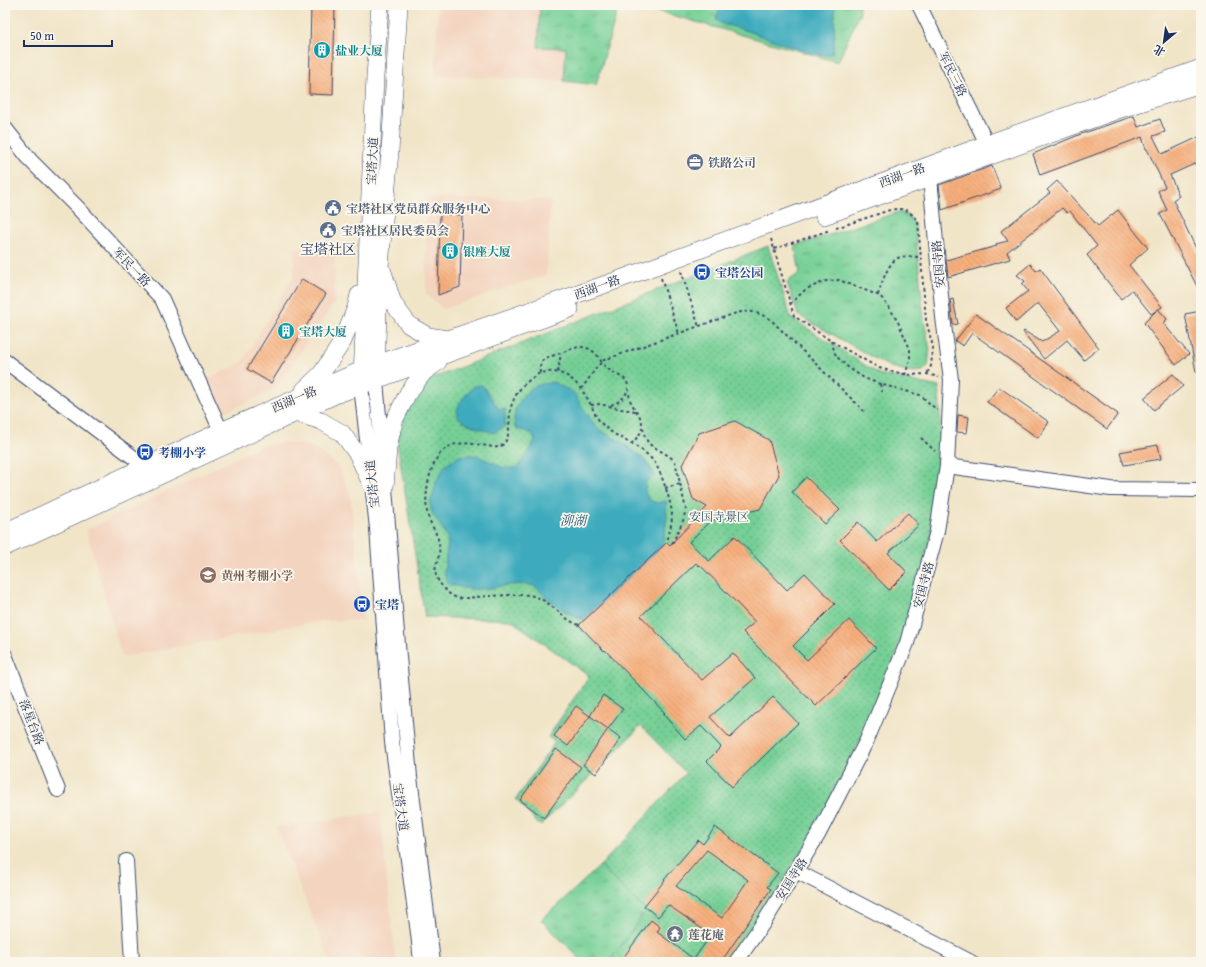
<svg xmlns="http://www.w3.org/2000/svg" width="1206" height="967" font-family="'Gentium Book Plus','Noto Serif SC',serif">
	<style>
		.built { fill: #f3d4bf }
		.grass { fill: url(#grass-tufts); stroke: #48807a }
		.park { fill: url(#park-dots); stroke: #48807a }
		.water { fill: #3eabbd; stroke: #2c6d8e }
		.building { fill: url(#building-back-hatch); fill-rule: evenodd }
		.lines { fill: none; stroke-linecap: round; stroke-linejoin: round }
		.minor-casing { stroke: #3b4a6e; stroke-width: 16 }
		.major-casing { stroke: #3b4a6e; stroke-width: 18 }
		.path { stroke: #3b4a6e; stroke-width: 2; stroke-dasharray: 3 3; stroke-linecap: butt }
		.minor { stroke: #fff; stroke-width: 14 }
		.major { stroke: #fff; stroke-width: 17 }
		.labels { text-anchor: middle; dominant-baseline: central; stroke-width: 3.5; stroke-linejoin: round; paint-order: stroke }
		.culture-label { font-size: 12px; font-weight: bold; fill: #0d838f; stroke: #fbf7ec; text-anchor: start }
		.street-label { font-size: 12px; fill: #1b2f5e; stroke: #fbf7ec }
		.service-label { font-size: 12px; font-weight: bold; fill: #4e5e75; stroke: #fbf7ec; text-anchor: start }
		.transit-label { font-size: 12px; font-weight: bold; fill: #164399; stroke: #fbf7ec; text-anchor: start }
		.park-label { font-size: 12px; fill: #32576c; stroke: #fbf7ec }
		.education-label { font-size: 12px; font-weight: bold; fill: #785e54; stroke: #fbf7ec; text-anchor: start }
		.worship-label { font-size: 12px; font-weight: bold; fill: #5b616d; stroke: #fbf7ec; text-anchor: start }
		.water-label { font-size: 13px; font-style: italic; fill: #275a7f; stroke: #fbf7ec }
		.quarter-label { font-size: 14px; fill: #1b2f5e; stroke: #fbf7ec }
	</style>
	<defs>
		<pattern id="grass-tufts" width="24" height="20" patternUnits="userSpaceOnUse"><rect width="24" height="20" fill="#76d096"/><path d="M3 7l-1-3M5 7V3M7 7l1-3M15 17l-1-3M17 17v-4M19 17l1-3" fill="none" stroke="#60a97e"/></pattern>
		<pattern id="park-dots" width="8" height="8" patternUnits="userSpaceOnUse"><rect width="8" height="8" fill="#76d096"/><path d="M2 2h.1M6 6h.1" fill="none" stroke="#60a97e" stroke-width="1.8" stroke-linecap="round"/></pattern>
		<pattern id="building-back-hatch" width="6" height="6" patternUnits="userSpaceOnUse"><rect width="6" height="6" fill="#f7af7c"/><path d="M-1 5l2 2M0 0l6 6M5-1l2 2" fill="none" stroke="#d3976e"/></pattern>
	</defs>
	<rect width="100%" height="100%" fill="#fbf7ec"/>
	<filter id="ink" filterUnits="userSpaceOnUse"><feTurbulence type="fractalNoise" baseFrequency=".025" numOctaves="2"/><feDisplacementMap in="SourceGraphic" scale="8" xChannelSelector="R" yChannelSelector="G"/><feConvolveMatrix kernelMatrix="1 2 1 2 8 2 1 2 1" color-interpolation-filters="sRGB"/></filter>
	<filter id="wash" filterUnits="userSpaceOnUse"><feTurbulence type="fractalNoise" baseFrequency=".012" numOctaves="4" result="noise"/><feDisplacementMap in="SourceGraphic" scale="16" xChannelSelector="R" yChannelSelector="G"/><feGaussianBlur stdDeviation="0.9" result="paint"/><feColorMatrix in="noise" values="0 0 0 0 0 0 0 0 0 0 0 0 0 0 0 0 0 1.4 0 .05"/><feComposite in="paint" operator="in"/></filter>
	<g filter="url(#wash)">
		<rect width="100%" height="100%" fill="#f1e5c8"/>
		<!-- built -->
		<path class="built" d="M438,5H540L538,47L566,48L564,81L435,75Z
			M426,198L551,200L546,275L443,309L426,294Z
			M294,248H335V301L276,388L221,414L205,380L242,362L294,275Z
			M286,442L313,447L337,465L350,493L363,620L322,621L122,657L86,530L261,446Z
			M380,812L396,962H330L276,827Z"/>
		<!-- grass -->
		<path class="grass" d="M540,5H619L596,85L564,81L566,48L538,47Z
			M636,5H859L860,12L838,62Z
			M899,212L908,215L915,225L924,321L930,349L928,366L923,371L912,372L890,367L798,315L787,282L800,273L795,246Z
			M600,866L647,911L609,962H583L541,920Z"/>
		<!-- park -->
		<path class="park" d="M768,246L791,318L879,374L939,387L942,465L932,532L901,643L861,739L815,831L760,919L730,962H609L646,911L600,866L686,773L641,726L540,826L516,799L555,742L548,737L589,676L511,620L425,617L397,442L407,406L426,381Z"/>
		<!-- water -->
		<path class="water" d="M720,5H827L835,7L834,44L833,52L828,55L810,53L748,31L721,23L716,20Z
			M553,382L574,393L584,410L598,429L623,443L645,460L655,475L646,481L645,492L649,500L657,503L666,501L667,517L663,545L584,620C570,615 556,607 545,596C541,593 538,588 534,586C523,580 493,589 480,589C469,590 457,587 447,583L444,573L448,541L443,529L433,515L430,504L437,480L445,466L459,456L476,455L504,468H517L529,452L535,440L532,433L517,429C508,416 522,392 535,386C540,384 548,384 553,382Z
			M482,385L499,409H505V426L494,433C485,430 456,423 457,412C457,403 468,393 474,386Z"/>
		<g id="blocks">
			<!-- building -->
			<path class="building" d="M311,5H335L333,95L309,94Z
				M1134,116L1138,127L1160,119L1165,132L1153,136L1162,154L1201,136V161L1170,175L1179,196L1173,200L1201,259V294L1160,214L1167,210L1158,191L1165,187L1147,149H1146L1142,137L1040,175L1033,154L1081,134Z
				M992,166L1001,189L942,210L939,185Z
				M1057,181L1098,226L1118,210L1148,248L1129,265L1162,307L1151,314L1132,290L1121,299L1087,255L1097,246L1070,211L1067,213L1062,208L1007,252L1010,259L948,277L946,260L997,246L996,244L1008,241L1001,231L1050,193L1047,190Z
				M440,214L462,215L460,287L438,295Z
				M1030,264L1036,271L1040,268L1099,348L1084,360L1067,340L1044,359L1023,332L1024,331L1042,342L1060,331L1038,303L1016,322L1006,308L1028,291L1022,284L1025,281L1017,275Z
				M302,279L326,294L271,383L247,369Z
				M953,299L958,324L953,325L950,300Z
				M1158,309L1167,319L1163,323L1189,354L1176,365L1144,323Z
				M1201,311V372H1196L1185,314Z
				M976,314L1118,414L1107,429L972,333L963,346L955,341Z
				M1173,374L1183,386L1154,410L1144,398Z
				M999,387L1049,422L1038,438L987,402Z
				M958,415L969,417L967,433L957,432Z
				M735,421L769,440L779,475L760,509L710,521L689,542L709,561L735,536L787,590L805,573L835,604L793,646L807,660L849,620L876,648L816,706L743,632L755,622L700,565L699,566L696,563L641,616L702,680L733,653L755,678L710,717L730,738L773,697L798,723L732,787L707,761L721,747L701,726L685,739L663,714L665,713L605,650L604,651L579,625L667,542L670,545L707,507L693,499L682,465L699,433Z
				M1158,445L1161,459L1124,465L1120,452Z
				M806,477L840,510L825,524L792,492Z
				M908,513L919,525L888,553L907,572L889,590L840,540L858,522L877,542Z
				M603,695L623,709L608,729L590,716Z
				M576,706L590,716L568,746L554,736Z
				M608,729L621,738L596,774L583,765Z
				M556,749L581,767L544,818L520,800Z
				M715,827L778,873L767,887L771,889L721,962H620L651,920L660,927L657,932L694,959L711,935L668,905L658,917L644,906L665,880H664L698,840L703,844ZM707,850L748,880L722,918L676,886Z"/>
		</g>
	</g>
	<g filter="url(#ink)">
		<use href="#blocks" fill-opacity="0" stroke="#3b4a6e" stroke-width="1"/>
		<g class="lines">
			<!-- minor casing -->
			<g class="minor-casing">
				<path id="minor" d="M919,5L987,144
					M5,128L31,161L78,208L162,299L221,431
					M5,361L145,466
					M376,380L399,657L410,777L433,962
					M361,386L377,528L392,742L418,933L421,962
					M947,466L1111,489L1201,490
					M5,655L58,790
					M126,861L132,962
					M796,871L971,962
					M736,962L766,919L818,835L867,740L907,643L937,531L947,466L951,380L943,317L929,167"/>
			</g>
			<!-- major casing -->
			<g class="major-casing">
				<path id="major" d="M824,216L1115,111L1201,84
					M383,272L393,303L409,325L428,336L447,339
					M376,374L379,278L390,151L399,5
					M362,378L375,77L380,5
					M304,390L321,374L343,341L356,307L359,295
					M295,413L321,421L342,433L358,455L372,486
					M385,487L388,448L394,421L408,393L424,372L438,362
					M5,532L221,431L371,366L615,281L987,144L1201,68
					M5,547L335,395L570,309"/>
			</g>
			<!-- path -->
			<path class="path" d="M836,228L890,210C903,207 910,210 918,222L926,320L933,347L931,366L927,374
				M771,239L794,316L831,341L879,368L908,375L927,374L939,377
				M774,249L830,230
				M681,271L699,327
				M661,278L679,334
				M878,295C881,285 888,262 898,258C904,255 914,257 921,257
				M790,304L806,289L826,281L839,280L880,296L889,307L898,322L910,349V360L905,375
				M831,341L836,356L849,368L864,378L880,384L920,395L937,410
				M558,372L561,353
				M540,373C539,360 543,358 555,355C571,350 583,340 597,355C600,358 601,362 604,365C610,372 620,375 627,381C628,387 629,394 630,400C632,406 637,411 640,417C646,429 639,436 631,444
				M880,384L882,392
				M581,389C589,380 595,367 604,360L736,313C750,310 757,312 770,319L864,411
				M591,405L600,404L621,409L636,411
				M611,405C619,402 626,398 628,388
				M643,428L645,437L649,444L669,456L675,461L684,501L686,509L683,521L671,546
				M921,438L935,451
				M665,488L680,484
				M579,625C562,619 551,601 533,596C529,594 524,595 519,595C505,595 490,596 475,597C469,598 461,599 455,597C450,595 447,592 444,588C426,568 442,565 439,544C438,534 431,526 428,516C423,499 429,460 445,449C457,440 474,444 488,446C492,447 497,448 501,446C512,440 508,418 511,407C514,397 520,386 530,380C533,377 537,374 541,373C567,367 580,385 591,405C594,411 596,417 601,423C613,436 629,441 643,451C647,454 652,459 655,463C661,472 672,504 672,515C672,524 669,533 667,542"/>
			<!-- minor -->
			<use href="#minor" class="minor"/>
			<!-- major -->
			<use href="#major" class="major"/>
		</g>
	</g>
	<!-- icons -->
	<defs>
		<g id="building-disc" transform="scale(0.9)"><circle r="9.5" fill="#0f9aa8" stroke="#fbf7ec"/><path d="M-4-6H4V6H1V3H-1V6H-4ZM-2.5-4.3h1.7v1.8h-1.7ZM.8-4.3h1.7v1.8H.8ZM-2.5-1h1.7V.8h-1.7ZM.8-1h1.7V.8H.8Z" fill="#fff"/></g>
		<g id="office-disc" transform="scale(0.9)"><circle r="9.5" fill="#5c6f8a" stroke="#fbf7ec"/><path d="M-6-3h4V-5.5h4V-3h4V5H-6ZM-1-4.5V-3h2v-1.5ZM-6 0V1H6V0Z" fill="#fff"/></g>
		<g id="civic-disc" transform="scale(0.9)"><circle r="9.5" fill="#5c6f8a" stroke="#fbf7ec"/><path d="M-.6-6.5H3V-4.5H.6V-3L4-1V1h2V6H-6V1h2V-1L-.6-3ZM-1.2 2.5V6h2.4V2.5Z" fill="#fff"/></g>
		<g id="bus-disc" transform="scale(0.9)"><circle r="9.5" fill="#1a4fb4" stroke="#fbf7ec"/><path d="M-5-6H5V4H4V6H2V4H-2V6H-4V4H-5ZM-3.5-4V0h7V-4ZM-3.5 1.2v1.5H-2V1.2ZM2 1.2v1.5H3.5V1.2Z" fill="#fff"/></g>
		<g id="school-disc" transform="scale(0.9)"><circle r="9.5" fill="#8d6e63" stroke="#fbf7ec"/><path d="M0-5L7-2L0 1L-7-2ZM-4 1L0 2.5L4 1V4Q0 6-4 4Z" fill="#fff"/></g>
		<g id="temple-disc" transform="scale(0.9)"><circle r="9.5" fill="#6b7280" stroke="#fbf7ec"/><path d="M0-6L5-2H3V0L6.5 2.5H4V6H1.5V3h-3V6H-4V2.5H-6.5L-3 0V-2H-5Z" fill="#fff"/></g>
	</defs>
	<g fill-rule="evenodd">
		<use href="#building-disc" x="322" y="50"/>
		<use href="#office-disc" x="695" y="162"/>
		<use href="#civic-disc" x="333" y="208"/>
		<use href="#civic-disc" x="328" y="230"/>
		<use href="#building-disc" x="450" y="251"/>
		<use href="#bus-disc" x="702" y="272"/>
		<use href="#building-disc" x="286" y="331"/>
		<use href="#bus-disc" x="145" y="452"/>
		<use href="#school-disc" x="208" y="575"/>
		<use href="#bus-disc" x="362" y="604"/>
		<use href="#temple-disc" x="675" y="934"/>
	</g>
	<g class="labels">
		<!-- culture labels -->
		<g class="culture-label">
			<text x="335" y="50">盐业大厦</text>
			<text x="463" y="251">银座大厦</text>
			<text x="299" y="331">宝塔大厦</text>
		</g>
		<!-- street labels -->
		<g class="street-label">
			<text transform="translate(953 74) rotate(64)">军民三路</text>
			<text transform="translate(372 161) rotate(-87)">宝塔大道</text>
			<text transform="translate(902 175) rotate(-20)">西湖一路</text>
			<text transform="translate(938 264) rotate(-95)">安国寺路</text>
			<text transform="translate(132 267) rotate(47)">军民一路</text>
			<text transform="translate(597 287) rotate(-20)">西湖一路</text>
			<text transform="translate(294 399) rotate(-23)">西湖一路</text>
			<text transform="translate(372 484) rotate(-96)">宝塔大道</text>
			<text transform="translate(923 585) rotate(-75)">安国寺路</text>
			<text transform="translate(32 722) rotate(69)">落星台路</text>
			<text transform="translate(401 807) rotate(82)">宝塔大道</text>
			<text transform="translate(791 879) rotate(-58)">安国寺路</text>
		</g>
		<!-- service labels -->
		<g class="service-label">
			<text x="708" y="162">铁路公司</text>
			<text x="346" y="208">宝塔社区党员群众服务中心</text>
			<text x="341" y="230">宝塔社区居民委员会</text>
		</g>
		<!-- transit labels -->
		<g class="transit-label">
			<text x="715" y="272">宝塔公园</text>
			<text x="158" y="452">考棚小学</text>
			<text x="375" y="604">宝塔</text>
		</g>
		<!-- park labels -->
		<g class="park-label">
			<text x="719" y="516">安国寺景区</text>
		</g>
		<!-- education labels -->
		<g class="education-label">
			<text x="221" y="575">黄州考棚小学</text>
		</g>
		<!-- worship labels -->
		<g class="worship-label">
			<text x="688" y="934">莲花庵</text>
		</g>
		<!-- water labels -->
		<g class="water-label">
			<text x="573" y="520">泖湖</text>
		</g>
		<!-- quarter labels -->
		<g class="quarter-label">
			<text x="328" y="249">宝塔社区</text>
		</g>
	</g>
	<!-- margin -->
	<rect width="1206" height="967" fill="none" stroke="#fbf7ec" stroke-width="20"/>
	<!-- north arrow -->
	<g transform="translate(1164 42) rotate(209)" stroke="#fbf7ec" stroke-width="3" paint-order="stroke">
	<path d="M0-3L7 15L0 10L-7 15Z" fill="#1b2f5e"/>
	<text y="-6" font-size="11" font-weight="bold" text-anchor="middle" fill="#1b2f5e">北</text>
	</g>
	<!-- scale -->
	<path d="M24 40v6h88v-6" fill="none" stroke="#1b2f5e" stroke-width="2"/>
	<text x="30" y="40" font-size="12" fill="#1b2f5e" stroke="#fbf7ec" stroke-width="3" paint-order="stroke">50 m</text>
</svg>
